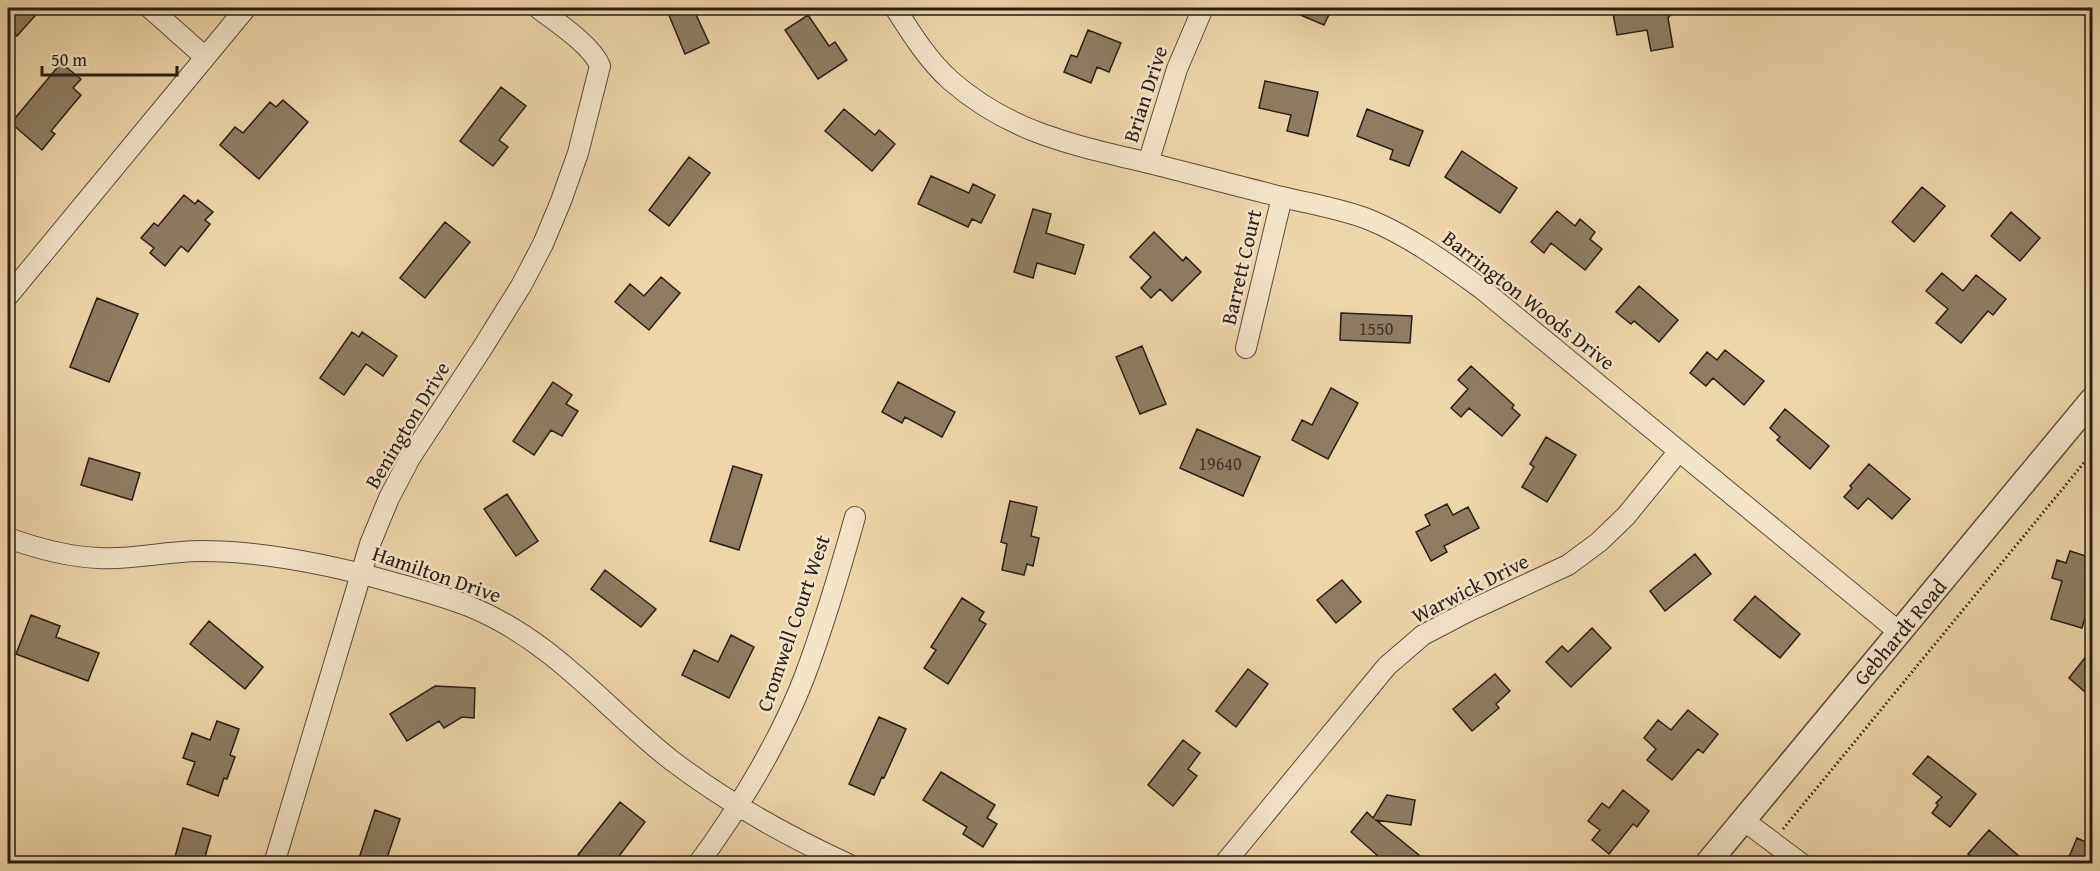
<svg xmlns="http://www.w3.org/2000/svg" width="2100" height="871" font-family="'Gentium Book Plus',serif">
	<style>
		.building { fill: #8f7d62; stroke: #281e13; stroke-width: 1.5 }
		.lines { fill: none; stroke-linecap: round; stroke-linejoin: round }
		.minor-casing { stroke: #5a4c39; stroke-width: 22 }
		.tertiary-casing { stroke: #5a4c39; stroke-width: 27 }
		.path { stroke: #281e13; stroke-width: 3; stroke-dasharray: 1.5 3; stroke-linecap: butt }
		.minor { stroke: #f4e4c8; stroke-width: 20 }
		.tertiary { stroke: #f4e4c8; stroke-width: 24 }
		.labels { text-anchor: middle; dominant-baseline: central; stroke-width: 5; stroke-linejoin: round; paint-order: stroke }
		.number-label { font-size: 18px; fill: #423627 }
		.street-label { font-size: 21px; fill: #281e13; stroke: #f4e4c8 }
	</style>
	<rect width="100%" height="100%" fill="#eed5aa"/>
	<filter id="stains"><feTurbulence type="fractalNoise" baseFrequency=".00333" numOctaves="4"/><feColorMatrix values="0 0 0 0 .2 0 0 0 0 .09 0 0 0 0 .02 0 0 0 .5 -.17"/></filter>
	<radialGradient id="worn" r=".72"><stop offset=".6" stop-color="#630" stop-opacity="0"/><stop offset="1" stop-color="#630" stop-opacity=".3"/></radialGradient>
	<!-- building -->
	<path class="building" d="M8,8H42L17,36L8,28Z
		M666,8H693L709,43L685,54Z
		M1284,8H1332L1324,25Z
		M1612,8H1676L1668,18L1673,47L1651,51L1647,30L1617,35Z
		M808,15L829,46L835,42L847,60L818,79L785,30Z
		M1088,30L1121,43L1109,72L1097,67L1091,83L1064,72L1071,55L1077,57Z
		M61,63L81,79L73,88L81,95L51,131L55,134L42,150L11,123Z
		M1265,81L1318,92L1308,136L1287,131L1291,115L1259,108Z
		M501,87L526,106L499,140L508,147L493,166L460,141Z
		M283,100L308,122L259,179L220,145L235,127L243,133L270,102L276,107Z
		M844,109L875,135L879,130L895,144L872,171L825,131Z
		M1367,109L1423,131L1409,166L1390,159L1393,150L1357,136Z
		M1462,151L1517,188L1500,213L1445,177Z
		M689,157L710,173L669,226L649,210Z
		M931,176L969,193L973,184L995,195L981,223L972,219L968,227L918,204Z
		M1922,187L1945,206L1914,242L1892,222Z
		M184,195L195,204L198,200L213,212L205,220L210,224L188,252L181,246L165,266L150,253L154,248L141,238L154,223L158,226Z
		M1033,209L1051,214L1046,233L1084,245L1075,274L1037,263L1033,278L1014,272Z
		M1557,211L1575,226L1580,219L1595,232L1590,239L1602,249L1585,270L1551,243L1544,253L1531,242Z
		M2011,212L2040,238L2020,261L1991,236Z
		M445,222L470,242L425,298L400,278Z
		M1154,232L1183,261L1186,257L1201,272L1172,301L1160,289L1151,298L1141,288L1151,277L1130,257Z
		M1942,273L1963,291L1976,275L2006,299L1993,315L1988,311L1961,343L1936,323L1948,309L1926,291Z
		M661,277L680,293L649,330L615,302L630,284L644,296Z
		M1639,286L1678,320L1659,342L1634,321L1631,324L1616,312Z
		M97,298L138,314L109,382L70,367Z
		M1341,313L1412,316L1410,343L1340,340Z
		M352,332L359,337L362,332L397,356L383,376L366,364L344,395L320,378Z
		M1142,346L1166,404L1140,414L1116,357Z
		M1725,350L1764,381L1744,405L1713,378L1706,386L1690,373L1707,352L1717,360Z
		M1471,366L1514,405L1512,408L1520,415L1502,436L1469,408L1461,417L1451,408L1468,389L1458,380Z
		M553,382L572,395L566,404L578,411L562,436L551,430L534,455L513,441Z
		M898,382L955,412L942,437L905,417L902,423L882,412Z
		M1331,388L1358,403L1328,459L1292,440L1302,420L1312,425Z
		M1785,409L1829,446L1810,469L1777,440L1780,437L1770,428Z
		M1197,429L1260,457L1243,496L1180,468Z
		M1546,437L1576,455L1547,502L1522,487L1534,467L1530,464Z
		M89,458L140,473L132,500L81,485Z
		M1869,464L1910,499L1892,519L1868,498L1858,509L1844,497L1852,488L1850,486Z
		M733,466L762,475L739,550L710,541Z
		M507,494L538,541L516,556L484,509Z
		M1010,501L1037,507L1031,536L1039,538L1033,566L1027,564L1024,575L1002,570L1007,544L1001,542Z
		M1447,504L1453,515L1468,507L1479,528L1444,546L1447,552L1431,561L1416,532L1430,525L1425,515Z
		M2070,551L2092,558V593L2082,628L2051,619L2062,581L2052,578L2057,560L2066,563Z
		M1695,554L1711,574L1665,611L1650,591Z
		M605,570L656,609L641,627L591,589Z
		M1342,580L1361,602L1336,623L1317,600Z
		M1755,596L1800,634L1780,658L1734,620Z
		M962,598L984,612L979,620L986,624L948,684L924,668L936,650L931,647Z
		M31,615L60,626L56,637L99,653L88,681L16,654Z
		M209,621L263,667L245,689L190,644Z
		M1592,628L1611,648L1571,687L1546,662L1562,646L1568,652Z
		M731,635L754,647L729,698L682,675L694,650L718,662Z
		M2092,649V698L2069,678Z
		M1248,669L1268,684L1236,727L1216,711Z
		M1495,674L1510,691L1496,704L1499,708L1472,731L1453,709Z
		M435,686L475,688L474,718L462,717L444,728L439,721L407,741L390,714Z
		M1688,710L1718,734L1703,753L1698,749L1672,780L1647,760L1656,749L1644,738L1658,720L1671,730Z
		M879,717L906,729L884,778L882,777L874,795L849,784Z
		M217,721L239,729L230,755L235,757L227,779L224,778L218,796L187,784L195,762L183,758L192,733L210,740Z
		M1183,740L1200,753L1188,769L1197,776L1173,806L1148,785Z
		M1928,756L1976,794L1950,827L1932,813L1938,805L1936,803L1942,797L1913,774Z
		M941,772L995,805L987,818L997,824L983,847L963,834L967,827L923,800Z
		M1623,790L1649,811L1637,827L1633,824L1609,854L1592,840L1600,830L1588,821L1602,803L1609,808Z
		M1387,795L1415,800L1411,825L1376,820L1419,855L1412,864H1387L1351,832L1367,812L1373,818Z
		M620,802L645,822L613,864H589L578,855Z
		M375,810L400,819L385,864H357Z
		M183,828L211,836L203,864H173Z
		M1989,830L2028,864H1979L1968,854Z
		M2077,838L2090,844L2086,853L2092,855V864H2066Z"/>
	<g class="lines">
		<!-- minor casing -->
		<g class="minor-casing">
			<path id="minor" d="M150,8L205,57
				M895,8C911,33 927,59 950,80C1010,133 1074,145 1149,163C1193,174 1237,186 1282,197C1311,204 1342,209 1370,220C1411,237 1446,263 1482,289L1899,632
				M1148,163L1177,69L1203,8
				M8,296L246,8
				M1246,348L1282,197
				M8,538C36,548 68,557 99,558C133,560 167,551 201,551C267,551 332,565 395,583C420,590 446,597 471,607C553,641 603,706 671,760C726,802 785,835 848,864
				M1743,820L1802,864
				M274,864L370,544L389,498L410,458L483,347L521,286L543,244L561,201L578,153L600,66C592,45 556,22 538,8
				M698,864C738,810 780,740 804,678C824,625 840,571 855,517
				M1224,864L1387,666L1423,635L1469,611L1568,565L1599,542L1626,516L1679,451"/>
		</g>
		<!-- tertiary casing -->
		<g class="tertiary-casing">
			<path id="tertiary" d="M1707,864L2092,400"/>
		</g>
		<!-- path -->
		<path class="path" d="M1783,829L2092,453
			M1754,864L1762,855"/>
		<!-- minor -->
		<use href="#minor" class="minor"/>
		<!-- tertiary -->
		<use href="#tertiary" class="tertiary"/>
	</g>
	<g class="labels">
		<!-- number labels -->
		<g class="number-label">
			<text x="1376" y="328">1550</text>
			<text x="1220" y="463">19640</text>
		</g>
		<!-- street labels -->
		<g class="street-label">
			<text transform="translate(1145 94) rotate(-72)">Brian Drive</text>
			<text transform="translate(1241 267) rotate(-77)">Barrett Court</text>
			<text transform="translate(1529 300) rotate(38)">Barrington Woods Drive</text>
			<text transform="translate(407 425) rotate(-59)">Benington Drive</text>
			<text transform="translate(437 574) rotate(19)">Hamilton Drive</text>
			<text transform="translate(1470 588) rotate(-27)">Warwick Drive</text>
			<text transform="translate(793 623) rotate(-71)">Cromwell Court West</text>
			<text transform="translate(1900 632) rotate(-50)">Gebhardt Road</text>
		</g>
	</g>
	<!-- margin -->
	<rect width="2100" height="871" fill="none" stroke="#eed5aa" stroke-width="30"/>
	<rect x="9" y="9" width="2082" height="853" fill="none" stroke="#281e13" stroke-width="3"/>
	<rect x="15" y="15" width="2070" height="841" fill="none" stroke="#281e13" stroke-width="1.5"/>
	<!-- scale -->
	<path d="M42 66v9h135v-9" fill="none" stroke="#281e13" stroke-width="3"/>
	<text x="51" y="66" font-size="18" fill="#281e13" stroke="#f4e4c8" stroke-width="4.5" paint-order="stroke">50 m</text>
	<rect width="100%" height="100%" filter="url(#stains)"/>
	<rect width="100%" height="100%" fill="url(#worn)"/>
</svg>
